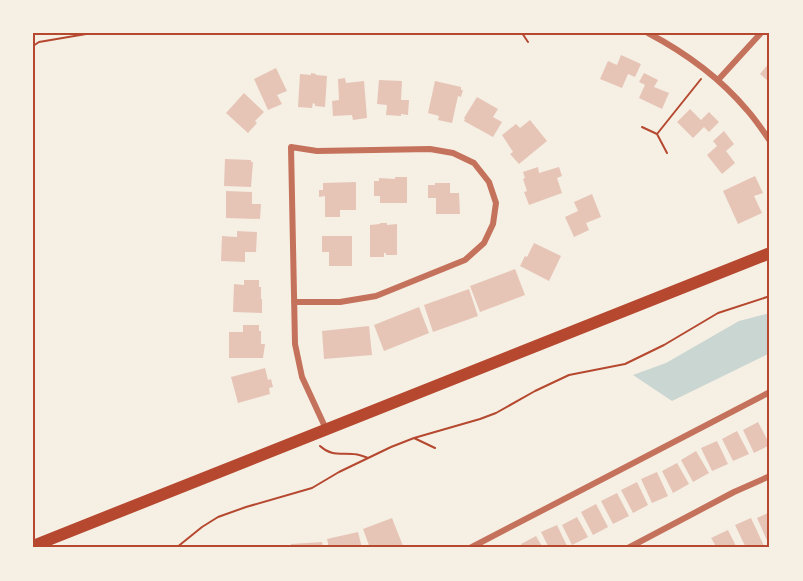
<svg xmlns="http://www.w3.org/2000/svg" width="803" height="581" font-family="'Fira Sans',sans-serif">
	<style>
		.water { fill: #c9d6d2 }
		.building { fill: #e6c5b7 }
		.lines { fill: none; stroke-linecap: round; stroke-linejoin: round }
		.path { stroke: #b5482f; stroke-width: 2 }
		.minor { stroke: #c5725c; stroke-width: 6 }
		.secondary { stroke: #b5482f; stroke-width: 12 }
		.neatline { fill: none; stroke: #b5482f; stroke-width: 2 }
	</style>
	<rect width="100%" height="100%" fill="#f6efe4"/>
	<!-- water -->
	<path class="water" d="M770,313V353L672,401L633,375L666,363L739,321Z"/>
	<!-- building -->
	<path class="building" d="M621,55L641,64L635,77L628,74L622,88L600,79L608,61L617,65Z
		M770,62V83L760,74Z
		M276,68L287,91L277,95L282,104L268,110L254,79Z
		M311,73L316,74V75L327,76L325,107L315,106V104L313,103L312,108L298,107L300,74L311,75Z
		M644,73L658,80L654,87L669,93L662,109L639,98L645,85L639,82Z
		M345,78L346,83L364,81L367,118L353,120L352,115L333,116L332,101L339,100L338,79Z
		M379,80L402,81L401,100H409L408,115L401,114V116L386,115L387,105L377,104Z
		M435,81L461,87V90H463L461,97L458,96L452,123L438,120L439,116L428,113Z
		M244,93L264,112L255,121L257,123L248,133L226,113Z
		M477,97L498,109L493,117L502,122L493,137L464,121L465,119L464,118Z
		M690,109L701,120L709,112L719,122L709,132L704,127L693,138L677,122Z
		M530,120L547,141L519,164L510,154L513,152L502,135L516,124L520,128Z
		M724,131L734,144L726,151L735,163L722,174L707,155L717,146L713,141Z
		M225,159L251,160V162H253L251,187L224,186Z
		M538,167L539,173L559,167L562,176L557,178L562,193L529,205L524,192L527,191L523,179L525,178L523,172Z
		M755,176L763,193L754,196L762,213L738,224L723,191Z
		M395,177H407V203H380V196H374V181H379V178L395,179Z
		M356,182V210H340V217H325V196L319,197V190H323V183Z
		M435,183H450V193H459L460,214H436V198H428V185H435Z
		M226,191L252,192V204H261L260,219L226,218Z
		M592,194L601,217L586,223L589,230L574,237L565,217L578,211L574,202Z
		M380,223H387V225L397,224V255H386V253H384V257H370V225L380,224Z
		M237,231L257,232L256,252H245V262L221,261L222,236L237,237Z
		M322,236H352V266H329V252H322Z
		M534,243L561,256L549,281L520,266L525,256L527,257Z
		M515,269L525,295L480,312L470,286Z
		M244,280H259V287H261V299H262V313L233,312L234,284L244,285Z
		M469,289L478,316L433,332L424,305Z
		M419,307L429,333L384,351L374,325Z
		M243,325H259V331H261V344H265L263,358H229V332H243Z
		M369,326L372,355L324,359L322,331Z
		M265,368L268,380L271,379L273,387L269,388L270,394L238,403L231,377Z
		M758,422L770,445L754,453L743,430Z
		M737,431L749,454L733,461L722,439Z
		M717,441L728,464L712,471L701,448Z
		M696,451L709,473L693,482L681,460Z
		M677,463L689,484L673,493L662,471Z
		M657,472L668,496L652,503L641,479Z
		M637,482L648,505L633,513L621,490Z
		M617,493L629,516L613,524L601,501Z
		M596,504L608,527L593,535L581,512Z
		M770,512V547L757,518Z
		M577,517L588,537L572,545L562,525Z
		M392,518L403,546L398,548H370L363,529Z
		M751,518L765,548H746L735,525Z
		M557,525L568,548H549L541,532Z
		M728,530L737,548H717L711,538Z
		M358,532L362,548H329L327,539Z
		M536,536L543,548H523L521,544Z
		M322,542L323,548H291V544Z"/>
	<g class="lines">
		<!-- path -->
		<path class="path" d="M522,33L528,42
			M33,46L39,42L92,33
			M642,127L657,134L701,79
			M657,134L667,153
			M414,438L435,448
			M320,446C331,456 339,453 353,454C358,454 363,456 368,458
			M176,548L202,527L218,517L246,507L312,488L339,472L391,447L414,438L480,419L496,413L535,391L569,375L625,364L664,345L718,313L770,296"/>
		<!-- minor -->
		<path class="minor" d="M648,33C686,53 720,78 747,110C756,120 763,131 770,141
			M718,80L761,33
			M294,302H340L376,296L465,260L484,243L493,224L496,203L489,182L474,163L453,153L430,149L317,151L291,147L295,344L302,377L326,429
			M470,548L770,392
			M628,548L734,492L770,476"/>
		<!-- secondary -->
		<path class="secondary" d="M33,546L770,253"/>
	</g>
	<!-- border -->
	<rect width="803" height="581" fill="none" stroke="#f6efe4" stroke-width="69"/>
	<rect x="34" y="34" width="734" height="512" class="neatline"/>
</svg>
